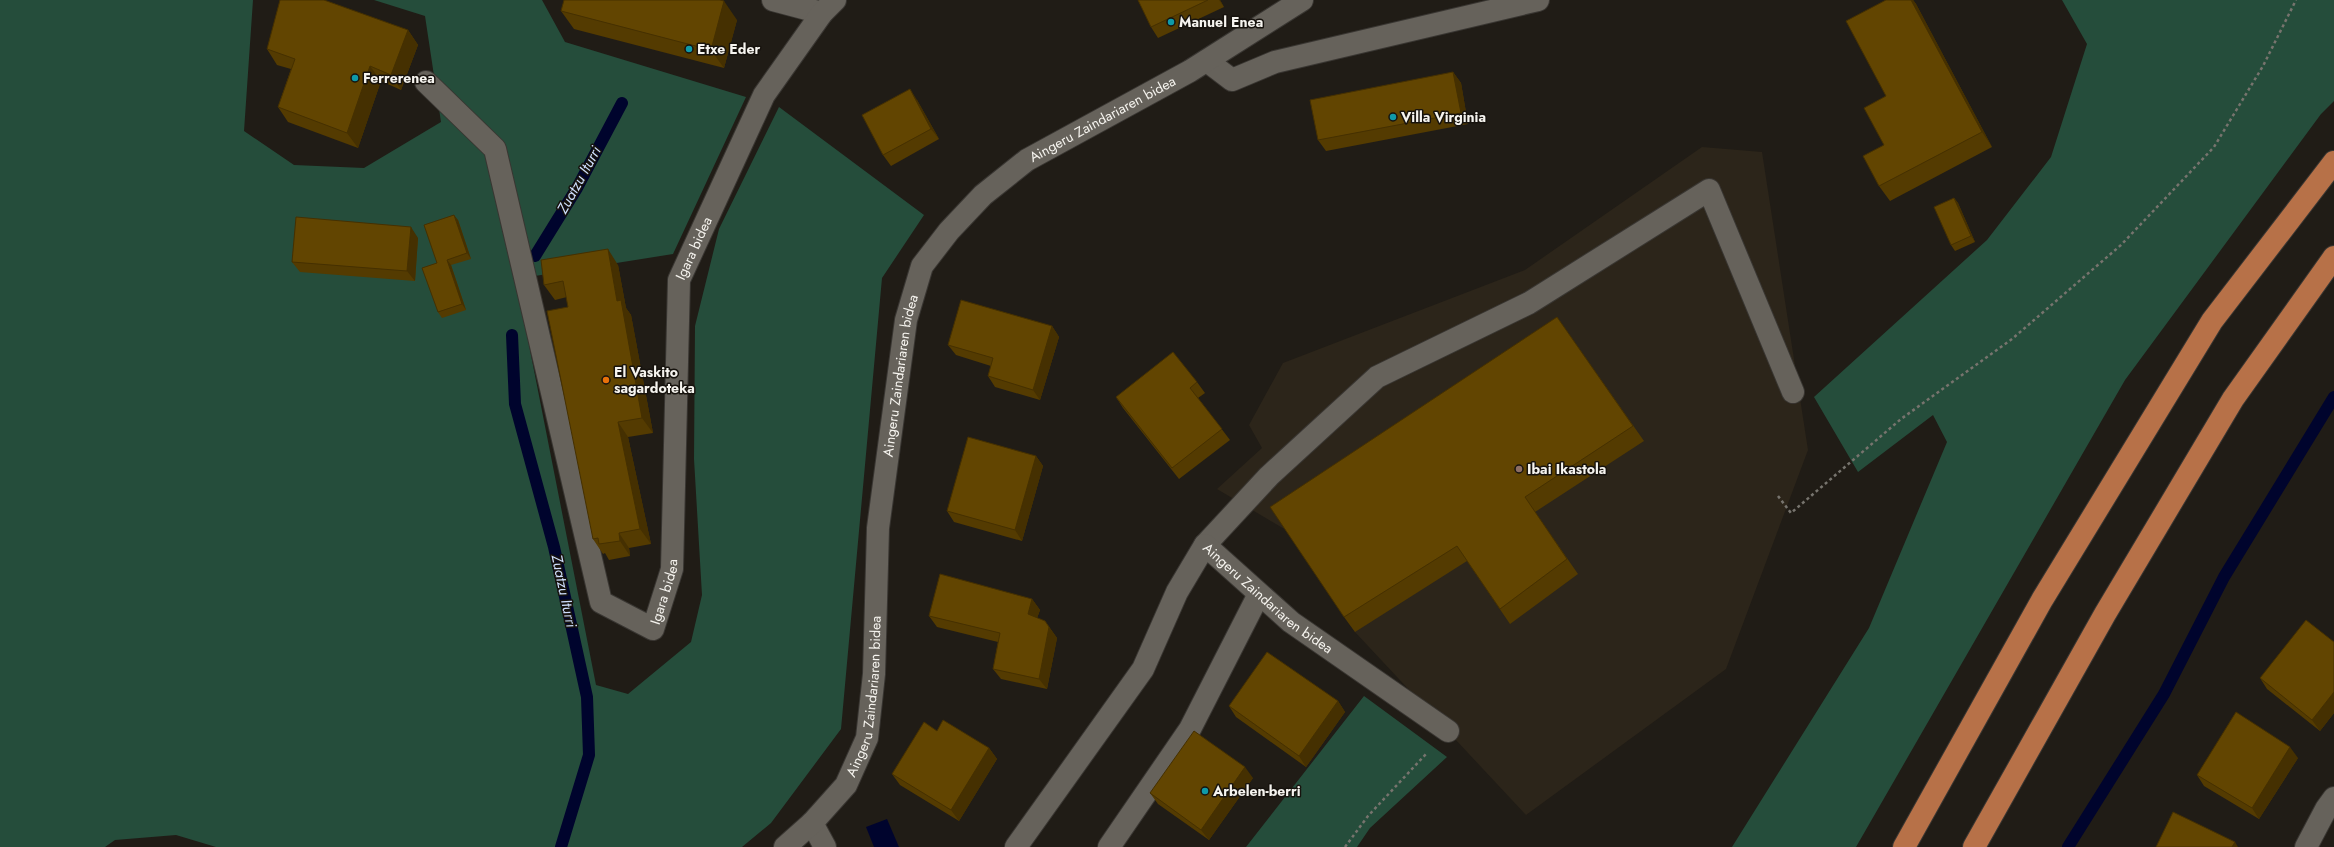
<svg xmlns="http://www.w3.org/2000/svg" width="2334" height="847" font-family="Jost,sans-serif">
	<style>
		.built { fill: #2c251a }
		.green { fill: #254d3b }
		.water { fill: #00042d }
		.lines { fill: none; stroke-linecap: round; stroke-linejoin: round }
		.stream { stroke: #00042d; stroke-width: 12 }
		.lane-casing { stroke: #393632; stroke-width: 24 }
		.street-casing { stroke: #393632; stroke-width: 24 }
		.highway-casing { stroke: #393632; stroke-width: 24 }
		.path { stroke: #77746e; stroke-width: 2.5; stroke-dasharray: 3 3; stroke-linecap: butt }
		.lane { stroke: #66625b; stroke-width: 22 }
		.street { stroke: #66625b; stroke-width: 22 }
		.highway { stroke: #b77148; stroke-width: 22 }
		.wall { fill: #543b01 }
		.shaded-wall { fill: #453001 }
		.building { fill: #624501; stroke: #453001 }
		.culture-dot { fill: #0f9aa8; stroke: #17130e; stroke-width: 1.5 }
		.food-dot { fill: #e8710a; stroke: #17130e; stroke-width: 1.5 }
		.education-dot { fill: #8d6e63; stroke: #17130e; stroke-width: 1.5 }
		.labels { text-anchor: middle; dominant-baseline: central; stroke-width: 3; stroke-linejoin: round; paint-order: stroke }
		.poi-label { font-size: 14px; font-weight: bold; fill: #f6f4ef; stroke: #17130e; text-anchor: start }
		.street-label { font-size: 14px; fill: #f6f4ef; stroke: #17130e }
		.water-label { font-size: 15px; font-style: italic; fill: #cfdffe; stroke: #17130e }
	</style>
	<rect width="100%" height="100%" fill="#201c16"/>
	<!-- built -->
	<path class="built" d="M1702,147L1762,152L1808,450L1726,669L1526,815L1355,632L1286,530L1217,489L1262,448L1249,425L1283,363L1525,270Z"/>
	<!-- green -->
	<path class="green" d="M0,0H253L244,131L294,165L364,168L441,122L425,16L374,0H542L565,42L746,97L673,254L516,279L596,685L628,694L691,642L702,595L694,459L695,326L719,229L779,107L924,215L882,278L841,729L771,823L742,847H216L176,835L115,840L105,847H0Z
		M2062,0H2334V101L2321,114L2125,380L1856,847H1732L1869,628L1947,442L1933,415L1858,472L1814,397L1987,240L2051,157L2087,44Z
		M1364,696L1447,757L1370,828L1357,847H1246Z"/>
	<!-- water -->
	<path class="water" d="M887,819L899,847H874L866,827Z"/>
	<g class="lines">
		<!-- stream -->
		<path class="stream" d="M535,256L577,188L622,103
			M512,335L515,404L554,547L587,697L589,755L561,847
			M2068,847L2164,694L2224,577L2334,397"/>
		<!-- lane casing -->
		<g class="lane-casing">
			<path id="lane" d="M773,0L822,13
				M1205,545L1269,476L1377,377L1529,303L1709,190L1793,392"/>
		</g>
		<!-- street casing -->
		<g class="street-casing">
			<g id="street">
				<path d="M1207,61L1232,80L1275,62L1538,0"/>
				<path id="s1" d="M426,82L495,149L601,602L653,629L672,569L679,280L764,95L822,13L835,0"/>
				<path d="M812,823L825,847"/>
				<path id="s2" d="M785,847L812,823L846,785L867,738L874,674L878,528L906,320L922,266L949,231L983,195L1027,160L1190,71L1302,0"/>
				<path id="s3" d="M1016,847L1143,669L1177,592L1205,545L1291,622L1448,731"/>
				<path d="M1109,847L1190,729L1259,594"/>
				<path d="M2306,847L2326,809L2334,798"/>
			</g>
		</g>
		<!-- highway casing -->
		<g class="highway-casing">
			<path id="highway" d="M1904,847L2042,600L2212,321L2334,162
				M1974,847L2105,614L2233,399L2334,257"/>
		</g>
		<!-- path -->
		<path class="path" d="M1778,496L1791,513L1901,419L2012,339L2121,245L2214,147L2263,66L2296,0
			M1345,847L1368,816L1426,754"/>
		<!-- lane -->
		<use href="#lane" class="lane"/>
		<!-- street -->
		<use href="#street" class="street"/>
		<!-- highway -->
		<use href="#highway" class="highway"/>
	</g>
	<!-- wall -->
	<path class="wall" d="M1138,0H1220L1224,7L1158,38L1151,27Z
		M1886,0H1913L1916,4L1992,147L1890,201L1879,186L1884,145L1886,96Z
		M561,11L737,20L724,68L574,29Z
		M408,30L418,45L401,90L381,81L358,148L288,122L278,107L291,69L277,65L267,49Z
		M1453,72L1461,83L1468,124L1326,151L1318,140Z
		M917,100L939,139L891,166L883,155Z
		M1954,198L1958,203L1975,242L1955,251L1951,245Z
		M458,220L471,259L451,265L466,310L442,318L438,312L437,263Z
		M418,238L415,281L300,272L292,262Z
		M618,265L626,308L631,315L653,433L628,437L651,544L629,548L630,556L609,560L605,553L603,554L593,539L568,307L567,297L555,300L544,285Z
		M1557,317L1644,441L1535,512L1578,574L1510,624L1467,561L1355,632L1344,617Z
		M1052,326L1059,337L1040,400L995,387L988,376L991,366L956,355L948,345Z
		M1197,382L1205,393L1198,398L1230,440L1179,479L1123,408L1116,397Z
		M1036,456L1043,466L1022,541L954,522L947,511Z
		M1032,599L1040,610L1037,618L1045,621L1057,638L1047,689L1001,679L993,669L998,642L937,627L929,616Z
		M2334,642V713L2320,731L2267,689L2260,678Z
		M1338,701L1345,712L1306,767L1236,717L1229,706Z
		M989,748L997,759L959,821L900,785L892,774Z
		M2298,758L2259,819L2204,786L2197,775Z
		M1253,778L1209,840L1158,804L1150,793Z"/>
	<!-- shaded-wall -->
	<path class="shaded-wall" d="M1219,0H1220L1224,7Z
		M1911,0H1913L1916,4L1992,147L1982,132Z
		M724,1L737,20L724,68L711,50Z
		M408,30L418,45L401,90L391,75Z
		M370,66L381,81L358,148L347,133Z
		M1453,72L1461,83L1468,124L1461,113Z
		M910,89L917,100L939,139L931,129Z
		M1954,198L1958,203L1975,242L1971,236Z
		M454,215L458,220L471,259L467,253Z
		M411,227L418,238L415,281L407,271Z
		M608,249L618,265L626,308L631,315L653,433L642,418L617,301Z
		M447,260L451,265L466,310L462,304Z
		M1052,326L1059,337L1040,400L1033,390Z
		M618,422L628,437L651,544L640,529Z
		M1036,456L1043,466L1022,541L1015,530Z
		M619,533L629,548L630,556L620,541Z
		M1032,599L1040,610L1035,624L1028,614Z
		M1049,627L1057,638L1047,689L1039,679Z
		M2334,692V713L2320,731L2312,720Z
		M1338,701L1345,712L1306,767L1299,756Z
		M2290,747L2298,758L2259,819L2252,808Z
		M989,748L997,759L959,821L951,810Z
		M1245,767L1253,778L1209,840L1201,830Z
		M2235,842L2238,847H2232Z"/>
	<!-- building -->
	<path class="building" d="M280,0H324L408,30L391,75L370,66L347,133L278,107L295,59L267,49Z
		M564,0H720L724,1L711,50L561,11Z
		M1138,0H1208L1151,27Z
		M1886,0H1911L1982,132L1879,186L1863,156L1884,145L1864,108L1886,96L1846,21Z
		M1453,72L1461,113L1318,140L1310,100Z
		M910,89L931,129L883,155L862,115Z
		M1954,198L1971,236L1951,245L1934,207Z
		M454,215L467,253L447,260L462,304L438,312L422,268L437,263L424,225Z
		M296,217L411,227L407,271L292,262Z
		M608,249L617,301L621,300L642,418L618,422L640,529L619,533L620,541L599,544L598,538L593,539L547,311L568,307L563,281L544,285L541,260Z
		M961,300L1052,326L1033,390L988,376L993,358L948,345Z
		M1557,317L1633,426L1525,497L1567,559L1500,609L1457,546L1344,617L1270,507Z
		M1173,352L1197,382L1190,388L1222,429L1172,468L1116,397Z
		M968,437L1036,456L1015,530L947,511Z
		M940,574L1032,599L1028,614L1045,621L1049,627L1039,679L993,669L1000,633L929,616Z
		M2306,620L2334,642V692L2312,720L2260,678Z
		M1267,652L1338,701L1299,756L1229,706Z
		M2236,712L2290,747L2252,808L2197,775Z
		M943,720L989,748L951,810L892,774L924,722L937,731Z
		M1194,731L1245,767L1201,830L1150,793Z
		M2173,812L2235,842L2232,847H2156Z"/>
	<!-- markers -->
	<g class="culture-dot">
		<circle cx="1171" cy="22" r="4"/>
		<circle cx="689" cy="49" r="4"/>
		<circle cx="355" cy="78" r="4"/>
		<circle cx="1393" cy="117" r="4"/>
		<circle cx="1205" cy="791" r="4"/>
	</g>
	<circle class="food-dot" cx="606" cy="380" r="4"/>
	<circle class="education-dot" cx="1519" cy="469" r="4"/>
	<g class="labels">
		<!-- poi labels -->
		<g class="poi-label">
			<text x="1179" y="22">Manuel Enea</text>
			<text x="697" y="49">Etxe Eder</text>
			<text x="363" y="78">Ferrerenea</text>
			<text x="1401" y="117">Villa Virginia</text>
			<text x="614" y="372">El Vaskito<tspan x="614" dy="16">sagardoteka</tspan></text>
			<text x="1527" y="469">Ibai Ikastola</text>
			<text x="1213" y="791">Arbelen-berri</text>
		</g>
		<!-- street labels -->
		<g class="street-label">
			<text stroke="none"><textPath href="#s2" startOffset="851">Aingeru Zaindariaren bidea</textPath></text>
			<text stroke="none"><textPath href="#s1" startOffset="1007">Igara bidea</textPath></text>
			<text stroke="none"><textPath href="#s2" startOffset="503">Aingeru Zaindariaren bidea</textPath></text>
			<text stroke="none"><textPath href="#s1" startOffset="659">Igara bidea</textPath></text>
			<text stroke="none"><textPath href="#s3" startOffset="440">Aingeru Zaindariaren bidea</textPath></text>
			<text stroke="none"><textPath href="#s2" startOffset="179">Aingeru Zaindariaren bidea</textPath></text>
		</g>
		<!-- water labels -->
		<g class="water-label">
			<text transform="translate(579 180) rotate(-61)">Zuatzu Iturri</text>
			<text transform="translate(564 591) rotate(78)">Zuatzu Iturri</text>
		</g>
	</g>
</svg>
